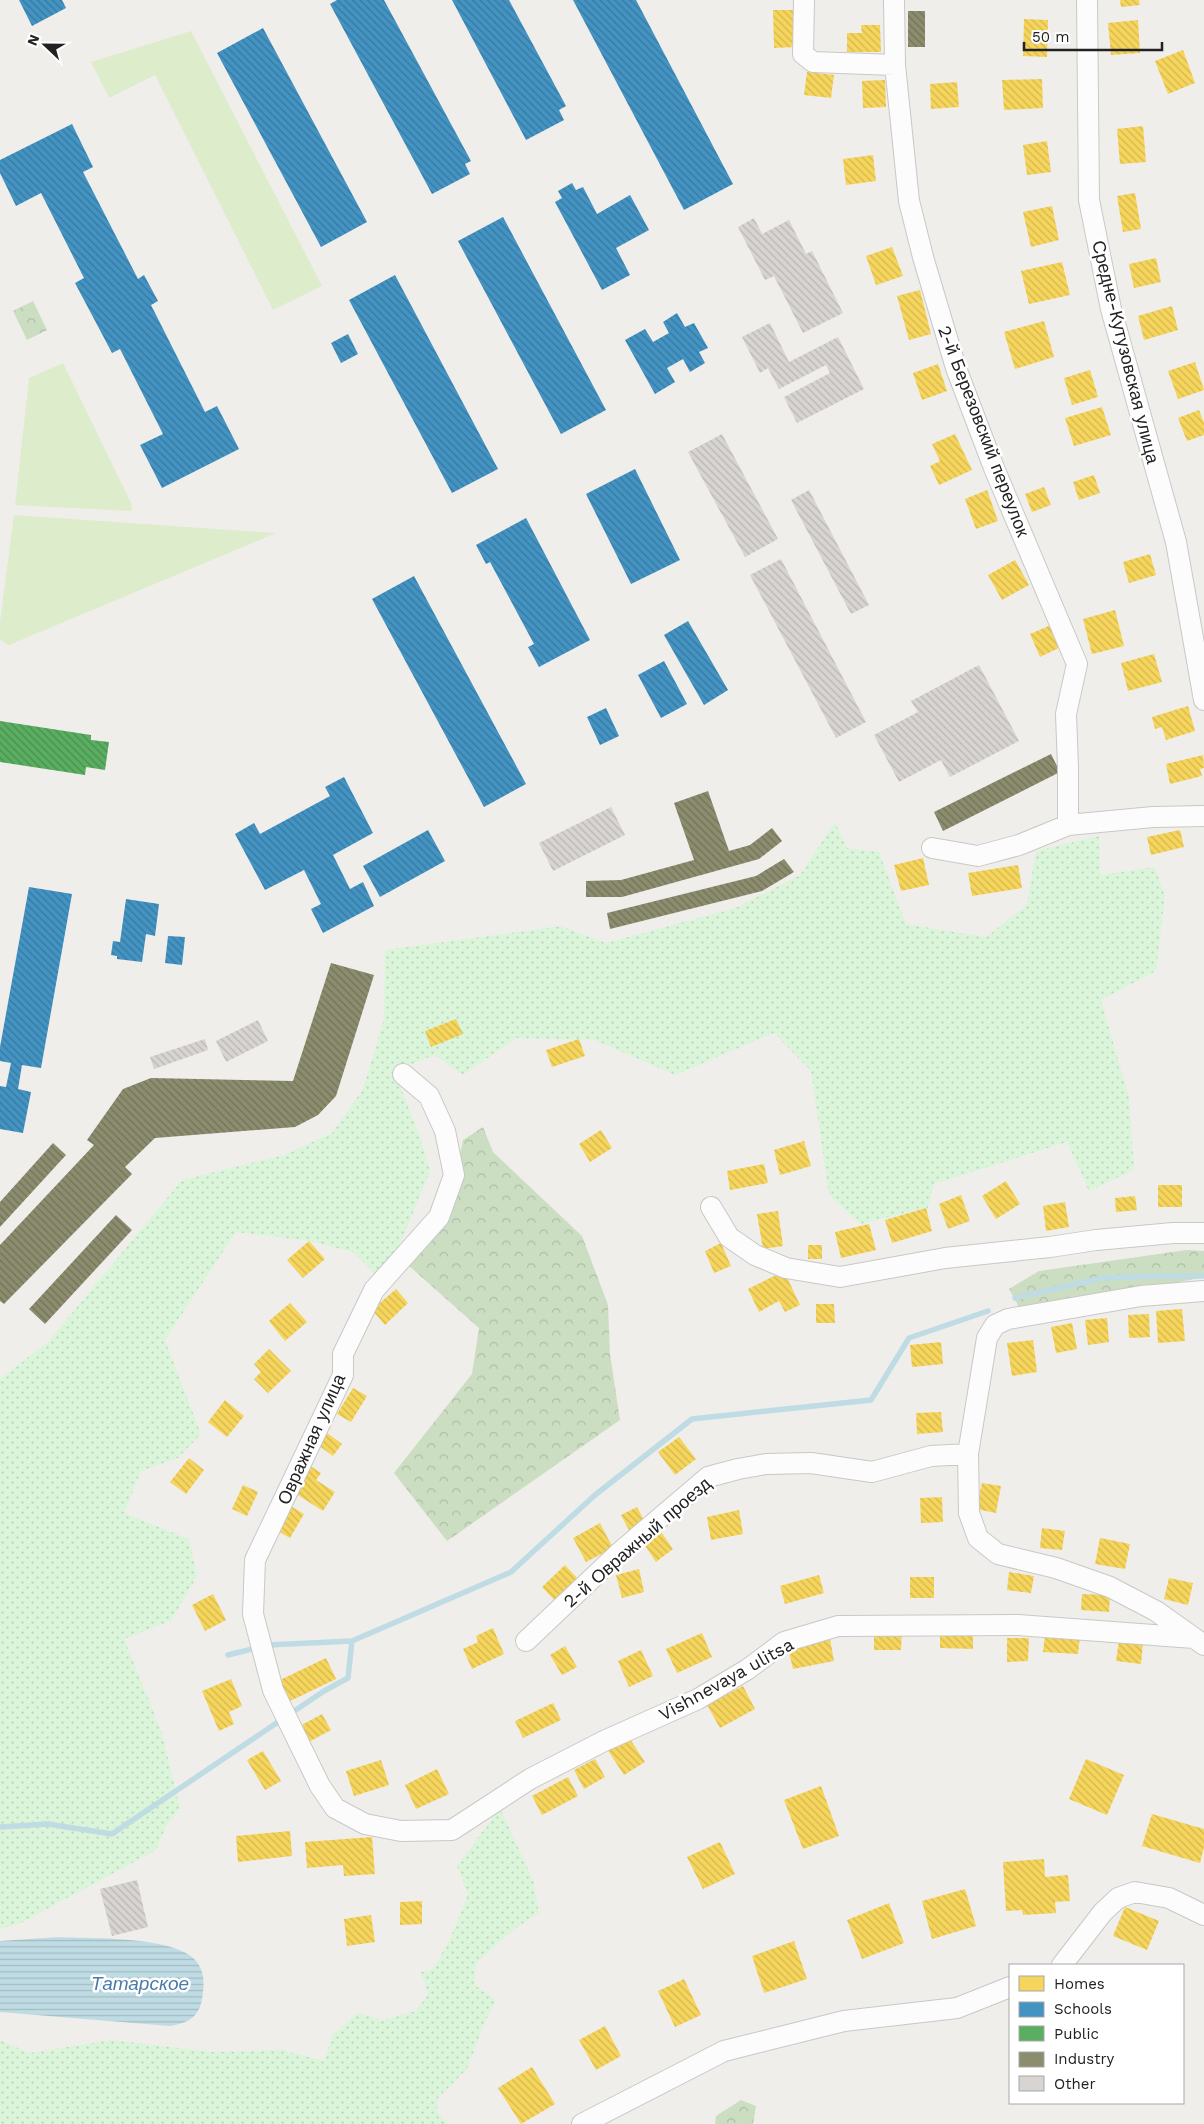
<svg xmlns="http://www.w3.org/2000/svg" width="1204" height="2124" font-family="'Work Sans',sans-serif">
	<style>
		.grass { fill: #ddeccb }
		.forest { fill: url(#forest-crowns) }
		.park { fill: url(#park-dots) }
		.water { fill: url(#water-rules) }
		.homes { fill: url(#homes-back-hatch) }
		.schools { fill: url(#schools-back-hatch) }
		.public { fill: url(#public-back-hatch) }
		.industry { fill: url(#industry-back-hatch) }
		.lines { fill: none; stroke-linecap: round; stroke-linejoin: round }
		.stream { stroke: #bfdbe3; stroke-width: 5.5 }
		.building { fill: url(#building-back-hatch) }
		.minor-casing { stroke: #c9c8c7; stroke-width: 22 }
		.minor { stroke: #fdfcfc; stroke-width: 20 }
		.labels { text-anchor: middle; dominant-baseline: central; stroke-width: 5; stroke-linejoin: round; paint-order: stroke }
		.street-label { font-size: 18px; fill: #222; stroke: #fff }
		.water-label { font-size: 19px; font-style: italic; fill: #4a7aab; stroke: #fff }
	</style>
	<defs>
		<pattern id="forest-crowns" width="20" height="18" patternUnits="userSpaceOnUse" patternTransform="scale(1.25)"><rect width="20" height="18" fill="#cbdec1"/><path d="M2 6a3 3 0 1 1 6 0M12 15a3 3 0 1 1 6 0" fill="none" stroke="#aebea6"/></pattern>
		<pattern id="park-dots" width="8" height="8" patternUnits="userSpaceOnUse" patternTransform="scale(1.25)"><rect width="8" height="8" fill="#daf5da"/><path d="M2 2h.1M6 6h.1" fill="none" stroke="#bbd2bb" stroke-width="1.8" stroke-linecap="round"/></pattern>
		<pattern id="water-rules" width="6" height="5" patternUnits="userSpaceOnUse" patternTransform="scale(1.25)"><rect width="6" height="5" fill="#bfdbe3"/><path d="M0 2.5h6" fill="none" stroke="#a4bcc2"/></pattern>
		<pattern id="homes-back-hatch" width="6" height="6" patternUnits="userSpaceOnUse" patternTransform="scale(1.25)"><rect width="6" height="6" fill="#f6d55c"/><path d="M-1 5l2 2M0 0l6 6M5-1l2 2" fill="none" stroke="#d3b750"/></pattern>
		<pattern id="schools-back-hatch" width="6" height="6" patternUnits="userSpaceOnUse" patternTransform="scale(1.25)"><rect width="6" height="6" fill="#4393c3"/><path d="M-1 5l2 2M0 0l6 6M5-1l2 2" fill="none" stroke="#38789e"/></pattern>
		<pattern id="public-back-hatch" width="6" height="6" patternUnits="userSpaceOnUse" patternTransform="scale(1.25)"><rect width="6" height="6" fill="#5aae61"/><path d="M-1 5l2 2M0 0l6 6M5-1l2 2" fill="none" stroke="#4a8d50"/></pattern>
		<pattern id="industry-back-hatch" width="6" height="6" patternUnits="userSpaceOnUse" patternTransform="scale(1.25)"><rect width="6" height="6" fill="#8c8c6e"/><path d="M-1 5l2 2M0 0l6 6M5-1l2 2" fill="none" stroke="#72725a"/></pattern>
		<pattern id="building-back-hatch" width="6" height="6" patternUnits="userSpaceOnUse" patternTransform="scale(1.25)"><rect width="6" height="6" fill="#d7d4d2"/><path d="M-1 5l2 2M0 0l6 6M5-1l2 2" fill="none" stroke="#b8b6b4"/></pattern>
	</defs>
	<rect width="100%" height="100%" fill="#f0eeeb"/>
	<!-- grass -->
	<path class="grass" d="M191,31L322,286L273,310L155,75L109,98L91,62Z
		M63,363L131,503L132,509L130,511L15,505L29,378Z
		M14,515L276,533L9,645L0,640V622Z"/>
	<!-- forest -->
	<path class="forest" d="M33,301L47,330L27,340L13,311Z
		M483,1127L493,1152L582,1236L608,1305L610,1354L620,1420L447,1541L394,1473L472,1374L479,1328L408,1265L451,1199L463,1140Z
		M1187,1250L1204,1251V1277L1057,1307L1020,1309L1009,1289L1039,1271Z
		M741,2100L756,2106L753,2124H715L716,2116Z"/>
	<!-- park -->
	<path class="park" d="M835,822L847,848L879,852L906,924L986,937L1027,905L1036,851L1099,836L1100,875L1155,867L1165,896L1156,971L1101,1000L1129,1098L1134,1170L1089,1191L1067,1142L934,1184L927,1211L925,1208L861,1224L829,1195L811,1071L774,1033L675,1075L595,1040L516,1038L463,1075L435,1055L394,1071L420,1137L430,1171L399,1247L375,1274L353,1252L309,1241L236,1232L165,1340L201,1434L178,1458L141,1471L124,1513L189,1539L197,1576L171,1621L124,1639L162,1733L180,1809L166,1826L156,1850L21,1923L0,1929V1379L48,1342L182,1180L284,1155L332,1133L363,1089L384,1019L385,950L561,926L606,943L735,908L800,875Z
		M500,1808L533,1880L539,1913L513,1930L476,1963L475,1985L496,2000L485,2022L467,2069L438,2098L437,2112L448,2124H0V2040L29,2053L111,2040L213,2052L282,2050L324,2061L333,2034L358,2013L382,2020L416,2011L428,1994L421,1972L433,1969L449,1941L468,1894L457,1866Z"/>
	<!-- water -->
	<path class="water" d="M59,1937C90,1939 183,1935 199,1965C205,1976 204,1987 202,1999C199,2018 187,2023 170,2026L0,2012V1941Z"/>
	<!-- homes -->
	<path class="homes" d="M1120,0H1139L1140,5L1121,7Z
		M773,10H794L795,47L774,48Z
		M1024,19L1048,20L1047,57L1023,56Z
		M1138,20L1140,53L1111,55L1108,23Z
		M861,25H880L881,52H847V33H862Z
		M1183,50L1195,83L1168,94L1155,61Z
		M807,72L834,75L831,98L804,95Z
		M1042,79L1043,108L1004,110L1002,80Z
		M885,80L886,107L863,108L862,81Z
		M957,82L959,107L931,109L930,84Z
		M1143,126L1146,162L1120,164L1117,129Z
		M1047,141L1051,172L1027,175L1023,145Z
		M873,155L876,181L846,185L843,159Z
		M1135,193L1141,229L1123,232L1117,196Z
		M1052,206L1059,240L1031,247L1023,212Z
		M892,247L903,276L876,285L866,256Z
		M1156,258L1161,282L1134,288L1129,264Z
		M1062,262L1070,295L1029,304L1021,271Z
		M920,290L931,334L909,340L897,296Z
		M1172,306L1178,330L1144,340L1138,316Z
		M1044,321L1054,357L1015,369L1004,332Z
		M1195,362L1204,390L1178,399L1168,371Z
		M938,364L947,391L922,400L913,373Z
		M1090,370L1098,397L1072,405L1064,378Z
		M1102,407L1111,435L1074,446L1065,418Z
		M1199,410L1204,423V435L1187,441L1178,418Z
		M955,434L972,470L939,485L930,466L940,461L932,444Z
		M1094,475L1100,493L1079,500L1073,482Z
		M1044,487L1051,505L1032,512L1025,494Z
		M987,490L998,521L976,529L965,499Z
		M1150,554L1156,575L1129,583L1123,562Z
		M1015,560L1029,585L1002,600L988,575Z
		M1115,610L1124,646L1092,654L1083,619Z
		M1051,625L1061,647L1040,657L1030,634Z
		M1154,654L1162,682L1128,691L1121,663Z
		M1188,706L1195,731L1166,740L1162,727L1155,729L1152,717Z
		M1203,755L1204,768L1200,769L1202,776L1170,784L1166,764Z
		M1180,830L1184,847L1151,855L1147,837Z
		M923,858L929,885L901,891L894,865Z
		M1018,865L1022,888L972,896L968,873Z
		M456,1019L463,1034L431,1047L425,1031Z
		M579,1039L585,1056L552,1067L546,1050Z
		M601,1130L612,1148L590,1162L579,1144Z
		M804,1141L811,1166L780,1175L774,1150Z
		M764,1164L768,1183L730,1190L727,1171Z
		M1006,1181L1020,1204L996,1219L982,1196Z
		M1158,1185H1182V1207H1158Z
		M961,1195L970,1221L948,1229L939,1204Z
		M1135,1196L1137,1210L1116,1212L1115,1198Z
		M1065,1202L1069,1227L1046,1231L1043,1206Z
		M926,1208L932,1231L892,1243L885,1220Z
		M778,1211L783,1246L763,1249L757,1214Z
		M869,1224L876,1250L841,1258L835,1232Z
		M309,1241L325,1259L303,1278L287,1260Z
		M721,1243L731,1266L714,1273L705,1251Z
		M808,1245H822V1259H808Z
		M784,1271L800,1305L785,1312L779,1301L759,1312L748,1289Z
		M396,1289L408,1303L385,1325L372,1310Z
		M290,1303L307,1322L285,1341L269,1321Z
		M816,1304H834L835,1323H816Z
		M1182,1309L1185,1341L1158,1343L1156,1311Z
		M1149,1314L1150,1337L1129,1338L1128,1315Z
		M1107,1318L1109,1342L1088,1345L1085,1320Z
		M1072,1323L1077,1349L1056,1353L1051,1327Z
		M1033,1340L1037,1372L1012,1376L1007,1343Z
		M941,1342L943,1364L912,1367L910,1345Z
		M269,1349L291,1371L268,1393L254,1379L261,1372L254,1364Z
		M353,1388L367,1396L351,1422L337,1414Z
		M225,1400L244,1416L227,1437L208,1422Z
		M941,1412L943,1432L917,1434L916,1413Z
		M327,1433L342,1444L333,1456L318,1445Z
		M679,1437L696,1459L675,1475L658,1452Z
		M189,1458L204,1470L186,1494L170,1482Z
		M307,1464L321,1473L316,1480L335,1492L323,1511L290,1490Z
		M982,1483L1001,1486L996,1513L976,1509Z
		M243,1485L258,1492L247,1516L232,1509Z
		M942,1497L943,1522L921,1523L920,1498Z
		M289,1505L304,1514L290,1538L274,1529Z
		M637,1507L645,1522L629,1530L621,1515Z
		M739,1510L743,1534L711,1540L707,1517Z
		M600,1523L613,1548L586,1562L573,1538Z
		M1042,1528L1065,1531L1062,1550L1040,1548Z
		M661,1532L673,1549L656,1562L644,1544Z
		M1100,1538L1130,1544L1125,1569L1095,1564Z
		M565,1565L579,1580L556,1602L542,1587Z
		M639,1569L644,1592L622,1598L616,1575Z
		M1009,1572L1034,1576L1031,1593L1007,1590Z
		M819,1575L824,1593L785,1604L780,1586Z
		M910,1577H934V1598H910Z
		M1169,1578L1193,1583L1188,1605L1164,1599Z
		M213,1594L226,1620L205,1631L192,1605Z
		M1082,1594L1110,1595L1109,1612L1081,1610Z
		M493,1628L504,1654L472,1669L463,1649L478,1642L476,1636Z
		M874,1630H902L901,1650H874Z
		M940,1630L973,1631V1649L940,1648Z
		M702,1633L712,1657L677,1673L666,1649Z
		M1045,1634L1080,1636L1078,1654L1043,1652Z
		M1007,1638H1029L1028,1661L1007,1662Z
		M830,1639L834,1661L793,1669L788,1648Z
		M1119,1640L1143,1643L1141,1664L1116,1661Z
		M565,1646L577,1667L562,1675L550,1655Z
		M641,1650L653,1676L629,1687L618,1661Z
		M326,1658L336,1679L288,1702L278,1681Z
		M231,1679L242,1706L229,1712L234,1724L219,1731L202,1691Z
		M743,1686L755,1709L720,1728L707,1705Z
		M553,1703L561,1720L523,1738L515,1721Z
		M322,1714L331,1730L307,1743L298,1727Z
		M628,1736L645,1762L624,1775L607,1749Z
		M263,1751L281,1781L265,1790L247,1760Z
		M595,1759L605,1777L584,1789L574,1770Z
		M1086,1759L1124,1775L1107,1815L1069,1799Z
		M381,1760L389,1785L354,1796L346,1771Z
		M437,1769L449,1794L416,1809L405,1785Z
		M568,1777L578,1796L542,1815L532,1796Z
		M821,1786L839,1836L803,1849L784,1800Z
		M1152,1814L1204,1829V1847L1200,1863L1142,1846Z
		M290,1831L292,1856L238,1862L236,1836Z
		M372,1837L375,1874L344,1876L343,1865L307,1868L305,1842Z
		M720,1842L735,1874L703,1889L687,1857Z
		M1044,1859L1045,1877L1068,1875L1070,1901L1055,1902L1056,1913L1023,1915L1022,1910L1006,1911L1003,1862Z
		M965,1889L976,1926L932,1939L922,1901Z
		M422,1901V1924L400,1925V1902Z
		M889,1903L904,1943L862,1959L847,1920Z
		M1125,1907L1159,1921L1147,1950L1113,1936Z
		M371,1915L375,1942L347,1946L344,1919Z
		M794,1941L807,1979L764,1993L752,1956Z
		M684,1979L701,2015L675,2027L658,1991Z
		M605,2026L621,2056L596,2070L579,2040Z
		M532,2067L555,2104L521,2124L498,2088Z"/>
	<!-- schools -->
	<path class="schools" d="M19,0H62L66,8L32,26Z
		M337,0H384L471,161L465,164L470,174L432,194L330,4Z
		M452,0H509L566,106L559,110L564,120L526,140Z
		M573,0H636L733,184L684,210Z
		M263,28L367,222L321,247L217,53Z
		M72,124L93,167L83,172L138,279L144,275L158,301L151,305L205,412L217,406L239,449L162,488L140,445L163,434L120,349L112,353L75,283L84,278L41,193L16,206L0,173V160Z
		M572,183L576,190L583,187L597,214L630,195L649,230L616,248L630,275L602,290L555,202L562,198L558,191Z
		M503,217L606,410L561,434L458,241Z
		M395,275L498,469L452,493L349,300Z
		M677,313L685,327L694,323L708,348L699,352L705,363L690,372L683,359L667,368L675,382L655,394L625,340L645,329L653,342L669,333L663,322Z
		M348,334L358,354L341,363L331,343Z
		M635,469L680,560L631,584L586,494Z
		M526,518L590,640L539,667L528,647L534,644L490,562L486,564L476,545Z
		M414,576L526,784L484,807L372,599Z
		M688,621L728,690L704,705L664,635Z
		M664,661L687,704L661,718L638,675Z
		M606,708L619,736L600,745L587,717Z
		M344,777L373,833L333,855L350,889L363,882L374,906L323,933L311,909L321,904L304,870L265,890L235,834L254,823L260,834L330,796L325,787Z
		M428,830L445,861L380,897L363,866Z
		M29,887L72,894L41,1068L22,1065L18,1089L31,1092L23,1133L0,1129V1086L6,1087L11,1063L0,1061V1047Z
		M126,899L159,904L155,936L146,934L142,962L117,959V956L111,955L113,941L120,942Z
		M168,936L185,937L182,965L165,963Z"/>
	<!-- public -->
	<path class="public" d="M0,721L91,735V740L109,742L105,770L86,767L85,775L0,762Z"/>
	<!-- industry -->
	<path class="industry" d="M908,11H925V47H908Z
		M1051,754L1060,772L943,831L934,812Z
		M708,791L729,851L750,845L772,828L782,841L759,859L622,897H586V881L621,880L694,860L674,803Z
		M784,859L794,872L762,891L610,929L607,913L756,876Z
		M331,963L374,975L336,1096L318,1115L295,1127L155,1138L125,1167L132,1174L4,1304L0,1301V1245L94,1145L87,1140L123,1089L151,1078L293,1081Z
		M53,1143L66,1155L0,1227V1202Z
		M116,1215L132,1230L45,1324L29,1309Z"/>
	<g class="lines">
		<!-- stream -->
		<path class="stream" d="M1015,1298L1102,1278L1154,1276H1204
			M228,1655L268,1645L352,1641
			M0,1827L48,1824L112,1834L324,1691L348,1678L352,1641L511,1572L595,1495L692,1419L871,1400L909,1338L988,1311"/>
	</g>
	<!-- building -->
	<path class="building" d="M754,218L762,234L789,220L806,254L812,251L843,313L803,333L774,276L765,280L738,227Z
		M770,323L789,362L838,337L864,389L797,423L784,397L830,373L826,365L779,389L768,368L760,373L742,337Z
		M722,434L778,539L745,557L688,452Z
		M809,490L869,605L851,614L791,500Z
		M781,559L866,722L836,738L750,575Z
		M979,665L1019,741L950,777L941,760L899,782L874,735L918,712L911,701Z
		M611,807L625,835L553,871L539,843Z
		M258,1020L268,1041L226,1062L216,1041Z
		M205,1039L208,1050L154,1069L150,1057Z
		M137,1880L148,1927L112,1936L100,1889Z"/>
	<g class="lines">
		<!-- minor casing -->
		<g class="minor-casing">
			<path id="minor" d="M804,0L803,54L813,62L895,65
				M894,0L895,65L909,201L923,257L956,368L994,468L1077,664L1066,714L1068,767V825
				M1087,0L1089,200L1111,309L1176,542L1204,700
				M932,848L978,856L1019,845L1068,825L1153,817L1204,816
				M403,1074L429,1096L445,1131L454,1175L439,1217L374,1290L343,1354V1375L255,1560L253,1614L273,1690L320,1786L335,1808L365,1824L401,1831L452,1830L530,1779L604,1741L698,1699L748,1669L784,1642L838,1626L1018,1625L1194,1638L1204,1645
				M711,1207L729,1237L755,1255L786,1268L840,1277L945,1258L1050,1247L1096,1240L1173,1233H1204
				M1194,1638L1156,1611L1110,1587L1056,1568L998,1554L978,1538L969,1513L968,1454L987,1338L995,1325L1008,1319L1141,1296L1204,1291
				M526,1641L620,1552L708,1477L738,1469L766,1464L811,1463L872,1472L931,1456L968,1454
				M1062,1965L1103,1912L1118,1898L1135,1892L1169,1898L1204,1915
				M582,2124L724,2051L844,2021L957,2008L1010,1987"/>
		</g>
		<!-- minor -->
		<use href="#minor" class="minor"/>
	</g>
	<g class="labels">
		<!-- street labels -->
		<g class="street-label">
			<text transform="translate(1126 352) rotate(76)">Средне-Кутузовская улица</text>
			<text transform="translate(984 431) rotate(69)">2-й Березовский переулок</text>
			<text transform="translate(311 1439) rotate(-66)">Овражная улица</text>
			<text transform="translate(637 1542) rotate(-41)">2-й Овражный проезд</text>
			<text transform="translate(726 1679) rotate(-29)">Vishnevaya ulitsa</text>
		</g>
		<!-- water labels -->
		<g class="water-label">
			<text x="140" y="1983">Татарское</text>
		</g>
	</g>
	<!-- legend -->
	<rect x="1009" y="1964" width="175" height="140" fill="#ffffff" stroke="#a7a7a7"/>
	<rect x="1019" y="1976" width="25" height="15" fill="#f6d55c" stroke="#a7a7a7"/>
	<text x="1054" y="1989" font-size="15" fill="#222222">Homes</text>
	<rect x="1019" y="2002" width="25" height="15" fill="#4393c3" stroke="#a7a7a7"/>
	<text x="1054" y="2014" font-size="15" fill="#222222">Schools</text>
	<rect x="1019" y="2026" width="25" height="15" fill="#5aae61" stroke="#a7a7a7"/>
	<text x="1054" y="2039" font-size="15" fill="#222222">Public</text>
	<rect x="1019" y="2052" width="25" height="15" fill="#8c8c6e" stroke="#a7a7a7"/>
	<text x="1054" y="2064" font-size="15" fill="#222222">Industry</text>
	<rect x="1019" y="2076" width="25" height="15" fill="#d7d4d2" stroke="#a7a7a7"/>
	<text x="1054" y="2089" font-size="15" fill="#222222">Other</text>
	<!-- north arrow -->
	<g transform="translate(45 45) rotate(292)" stroke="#ffffff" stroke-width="4" paint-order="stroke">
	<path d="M0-4L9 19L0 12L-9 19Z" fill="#222222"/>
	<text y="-8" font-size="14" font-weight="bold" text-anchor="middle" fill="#222222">N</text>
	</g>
	<!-- scale -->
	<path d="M1024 42v8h138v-8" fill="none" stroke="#222222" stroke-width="2.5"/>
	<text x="1032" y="42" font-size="15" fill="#222222" stroke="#ffffff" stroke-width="4" paint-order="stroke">50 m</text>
</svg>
